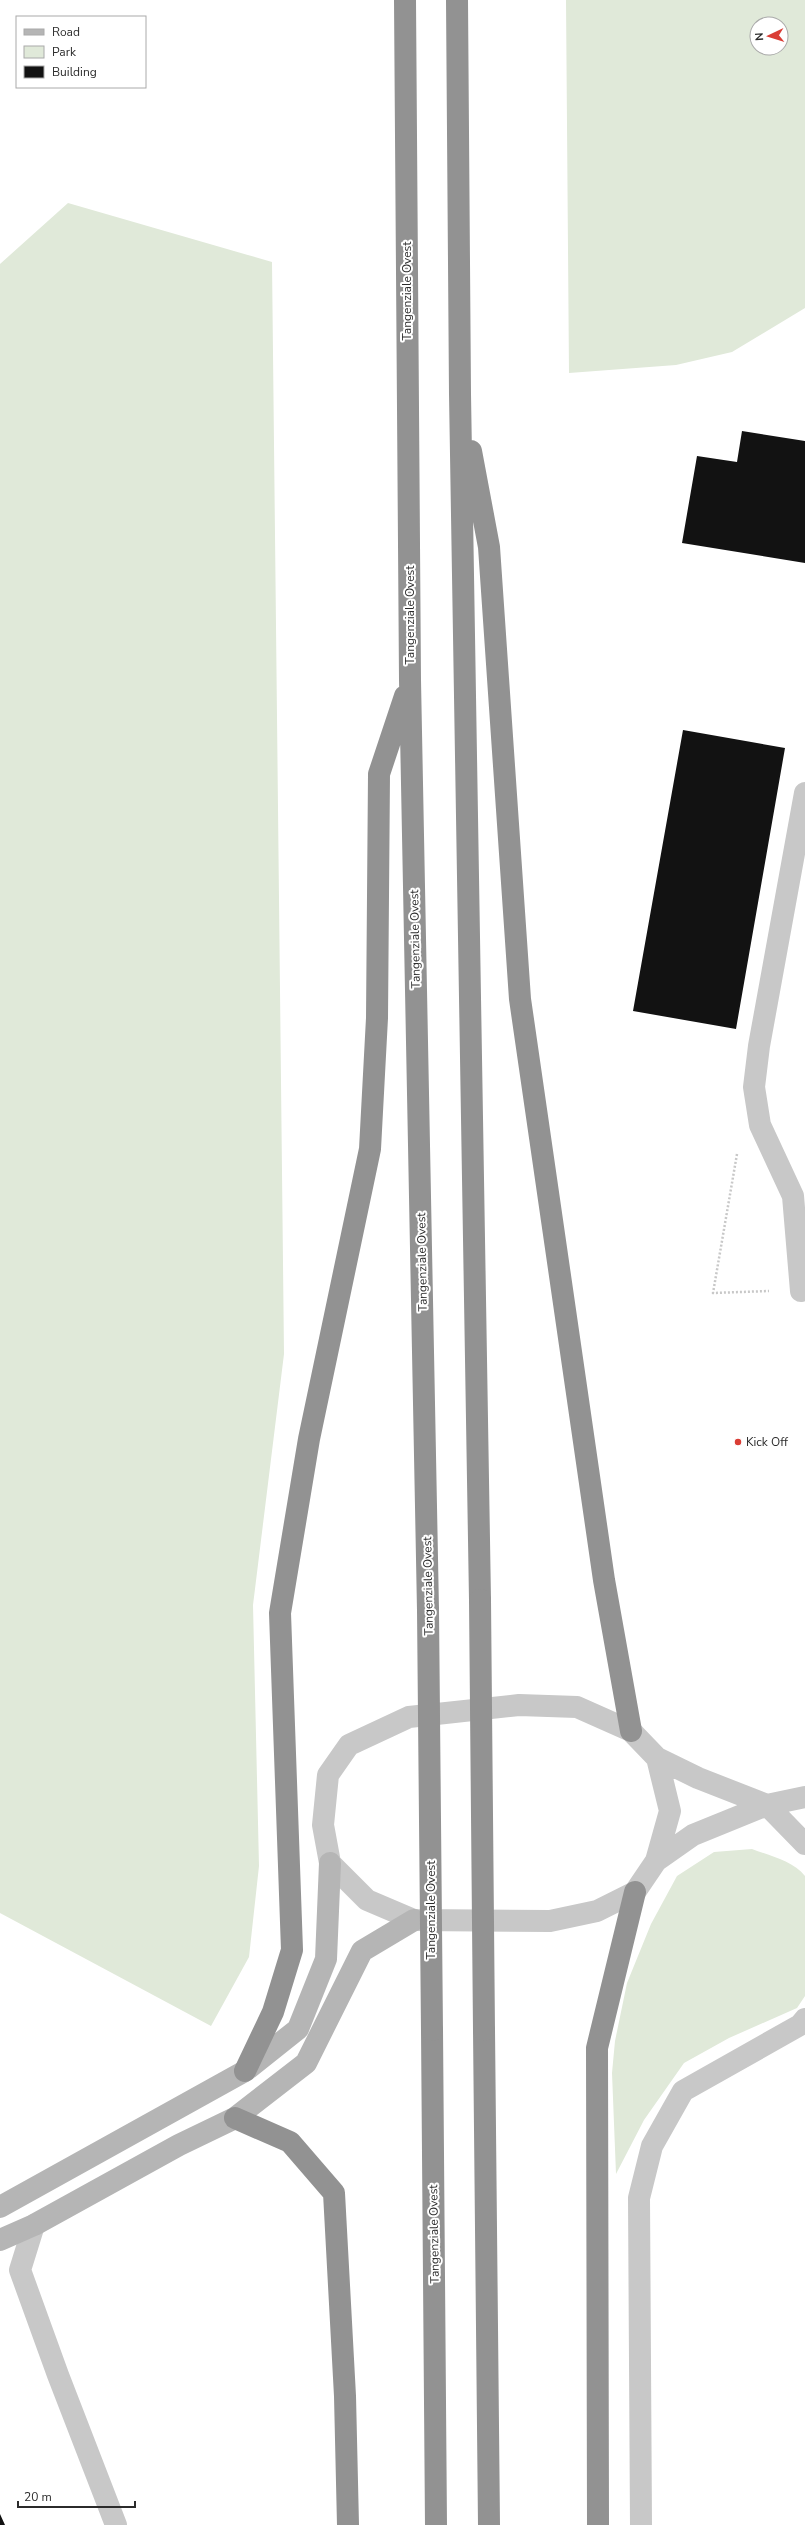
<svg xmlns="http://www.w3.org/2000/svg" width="805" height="2525" font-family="'Nunito Sans',sans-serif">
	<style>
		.green { fill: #e0e9d9; fill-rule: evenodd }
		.building { fill: #121212 }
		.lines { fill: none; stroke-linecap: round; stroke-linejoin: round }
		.path { stroke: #c8c8c8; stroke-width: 2.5; stroke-dasharray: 2 2; stroke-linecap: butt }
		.lane { stroke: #c8c8c8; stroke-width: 22 }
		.street { stroke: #c8c8c8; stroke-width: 22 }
		.secondary { stroke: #b5b5b5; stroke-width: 22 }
		.highway { stroke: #929292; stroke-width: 22 }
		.highway-bridge { stroke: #929292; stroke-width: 22 }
		.poi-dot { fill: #da3d35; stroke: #fff; stroke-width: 1.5 }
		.labels { text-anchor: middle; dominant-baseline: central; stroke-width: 4; stroke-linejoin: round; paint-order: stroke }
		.street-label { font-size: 12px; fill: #2b2b2b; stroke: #fff }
		.poi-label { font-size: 12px; fill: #2b2b2b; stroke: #fff; text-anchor: start }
	</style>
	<rect width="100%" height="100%" fill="#fff"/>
	<!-- green -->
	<path class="green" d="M566,0H805V308L732,352L676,365L569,373ZM757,24H781V48H757Z
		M68,203L272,262L284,1354L253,1605L259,1866L249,1957L211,2026L0,1913V264Z
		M752,1849C770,1856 793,1861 805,1876V1996L797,2008L729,2038L684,2063L644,2120L616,2174L612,2073L615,2041L627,1983L651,1924L677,1876L714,1852Z"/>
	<!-- building -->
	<path class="building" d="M742,431L805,441V563L682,543L697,456L737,462Z
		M683,730L785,748L736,1029L633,1011Z
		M0,2514L5,2525H0Z"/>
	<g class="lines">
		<!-- path -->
		<path class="path" d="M737,1154L713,1293L769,1291"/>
		<!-- lane -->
		<path class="lane" d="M801,1291L793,1196L760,1125L754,1087L759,1046L805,793"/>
		<!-- street -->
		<path class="street" d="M519,1705L577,1707L631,1731L657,1758L670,1811L656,1861L635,1892L597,1911L550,1921L414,1920L367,1900L330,1863L323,1825L328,1775L349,1745L409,1717Z
			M657,1758L698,1778L767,1805L805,1844
			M656,1861L693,1835L767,1805L805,1797
			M34,2225L20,2270L58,2375L116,2525
			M641,2525L639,2198L652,2146L683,2091L800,2025L805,2019"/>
		<!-- secondary -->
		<path class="secondary" d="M0,2207L245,2071L298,2029L326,1959L330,1863
			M0,2240L34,2225L179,2145L235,2118L306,2063L362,1951L414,1920"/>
		<!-- highway -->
		<path class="highway" d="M405,0L410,680L428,1610
			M457,0L460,394L480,1600
			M471,451L489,547L520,999L604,1580L631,1731
			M432,2030L436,2525
			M484,2030L489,2525
			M245,2071L273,2012L292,1950L280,1613L309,1439L370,1149L377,1018L379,774L405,696
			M235,2118L290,2142L334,2193L345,2396L348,2525
			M598,2525L597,2048L635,1892"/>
		<!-- highway-bridge -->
		<path class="highway-bridge" d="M480,1600L484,2030
			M428,1610L432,2030"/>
	</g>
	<!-- markers -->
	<circle class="poi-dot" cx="738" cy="1442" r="4"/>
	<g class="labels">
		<!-- street labels -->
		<g class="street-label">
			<text transform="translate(407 291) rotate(-90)">Tangenziale Ovest</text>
			<text transform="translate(410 615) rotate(-90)">Tangenziale Ovest</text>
			<text transform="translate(415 939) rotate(-91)">Tangenziale Ovest</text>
			<text transform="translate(422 1262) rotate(-91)">Tangenziale Ovest</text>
			<text transform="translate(428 1586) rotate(-91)">Tangenziale Ovest</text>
			<text transform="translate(431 1910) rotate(-90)">Tangenziale Ovest</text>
			<text transform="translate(434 2234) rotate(-91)">Tangenziale Ovest</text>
		</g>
		<!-- poi labels -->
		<g class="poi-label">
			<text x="746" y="1442">Kick Off</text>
		</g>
	</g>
	<!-- legend -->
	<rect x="16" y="16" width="130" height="72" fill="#ffffff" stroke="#aaaaaa"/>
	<rect x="24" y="29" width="20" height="6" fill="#b5b5b5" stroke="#aaaaaa"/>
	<text x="52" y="36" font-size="12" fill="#2b2b2b">Road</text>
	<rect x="24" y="46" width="20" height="12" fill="#e0e9d9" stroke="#aaaaaa"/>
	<text x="52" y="56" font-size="12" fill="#2b2b2b">Park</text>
	<rect x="24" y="66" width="20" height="12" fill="#121212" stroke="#aaaaaa"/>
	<text x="52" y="76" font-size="12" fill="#2b2b2b">Building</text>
	<!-- north arrow -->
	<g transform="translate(769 36) rotate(266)"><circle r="19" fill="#ffffff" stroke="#aaaaaa"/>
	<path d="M0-3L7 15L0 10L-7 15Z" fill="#da3d35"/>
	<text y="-6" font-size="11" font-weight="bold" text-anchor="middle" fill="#2b2b2b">N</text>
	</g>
	<!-- scale -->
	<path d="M18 2501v6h117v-6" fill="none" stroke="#2b2b2b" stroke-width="2"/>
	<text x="24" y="2501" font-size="12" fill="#2b2b2b" stroke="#ffffff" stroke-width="3" paint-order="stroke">20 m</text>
</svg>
